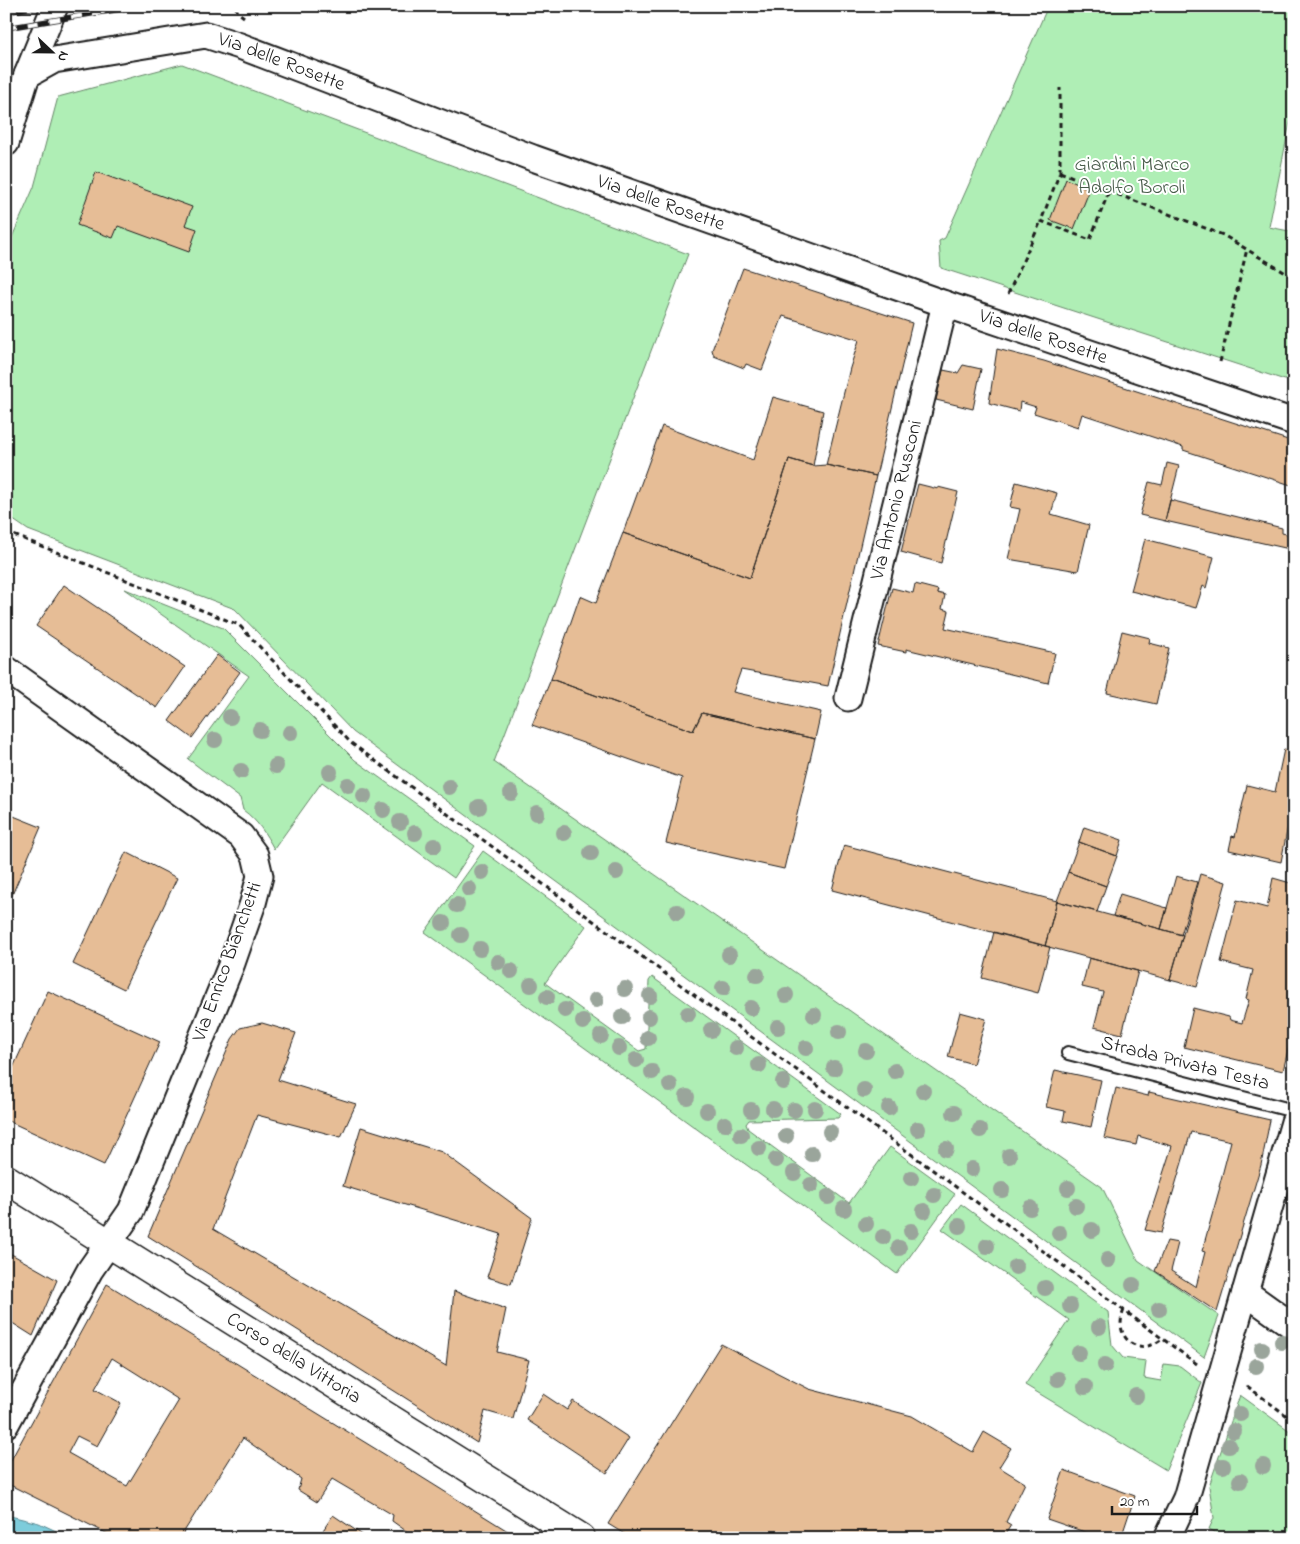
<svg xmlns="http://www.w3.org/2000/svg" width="1300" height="1544" font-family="'Indie Flower',sans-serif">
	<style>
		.green { fill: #afeeb5; stroke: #668568 }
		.water { fill: #7dccdb; stroke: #56868f }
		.building { fill: #e6bd96; stroke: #1c1c1c; fill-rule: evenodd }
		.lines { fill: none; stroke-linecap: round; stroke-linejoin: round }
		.service-casing { stroke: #1c1c1c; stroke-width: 16 }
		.minor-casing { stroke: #1c1c1c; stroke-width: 29 }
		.secondary-casing { stroke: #1c1c1c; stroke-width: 31 }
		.path { stroke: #1c1c1c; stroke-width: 3; stroke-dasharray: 5 4; stroke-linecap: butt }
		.service { stroke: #fff; stroke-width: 12 }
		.minor { stroke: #fff; stroke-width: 25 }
		.secondary { stroke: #fff; stroke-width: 28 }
		.rail-casing { stroke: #1c1c1c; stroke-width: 5.5 }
		.rail { stroke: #fff; stroke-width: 4; stroke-dasharray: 11; stroke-linecap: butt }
		.tree { fill: #9aa59b }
		.labels { text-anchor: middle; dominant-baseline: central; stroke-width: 4; stroke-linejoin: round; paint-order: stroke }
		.street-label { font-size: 20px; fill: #1c1c1c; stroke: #fff }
		.park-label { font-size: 20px; fill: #485b4a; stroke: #fff }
	</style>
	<rect width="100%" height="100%" fill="#fff"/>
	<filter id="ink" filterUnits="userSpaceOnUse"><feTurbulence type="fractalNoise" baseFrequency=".02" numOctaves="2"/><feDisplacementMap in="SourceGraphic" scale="10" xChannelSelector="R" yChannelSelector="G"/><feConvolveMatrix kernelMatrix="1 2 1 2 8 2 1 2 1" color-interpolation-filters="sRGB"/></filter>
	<g filter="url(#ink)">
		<!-- green -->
		<path class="green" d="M1048,6H1294V102L1269,227L1294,232V383L941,268L939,241L945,238Z
			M182,64L688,254L494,762L1102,1187L1138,1260L1219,1316L1204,1357L353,732L235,609L28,530L6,515V251L34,187L58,97Z
			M125,589L223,628L355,760L475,846L454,878L322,782L274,849C265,833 258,821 243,810L240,798L188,759L249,676Z
			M483,851L586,926L545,983L639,1051L646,1049L649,981L652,977L841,1114L838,1118L749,1120L746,1124L748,1129L849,1203L890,1147L955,1194L897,1274L425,932Z
			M961,1204L1108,1312L1112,1345L1123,1358L1146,1361L1144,1378L1161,1381L1164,1364L1180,1366L1202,1383L1166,1470L1025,1385L1069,1320L942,1229Z
			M1240,1395L1294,1434V1538H1226L1209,1529L1214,1518L1209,1486Z"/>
		<!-- water -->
		<path class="water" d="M6,1515L39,1523L71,1538H6Z"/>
		<!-- building -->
		<path class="building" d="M96,172L192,207L185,225L197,229L189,252L118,226L113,238L77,225Z
			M1066,179L1090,189L1074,229L1050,220Z
			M743,268L912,323L876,476L826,465L850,368L859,340L783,316L762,370L746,364L744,368L714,356L712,350Z
			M997,349L1044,361L1294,442V486L1183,450V447L1082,414L1078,427L1034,413L1036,407L1020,402L1019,411L989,403Z
			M963,365L981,369L973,409L936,400L943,370L958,373Z
			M773,397L823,411L813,466L789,459L750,578L623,533L662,426L753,460Z
			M789,459L813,466L826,465L876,476L828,686L741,670L733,692L821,712L815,739L702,713L693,731L551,679L580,596L596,603L623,533L750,578Z
			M1167,463L1179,466L1165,521L1140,515L1149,482L1162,485Z
			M1016,482L1057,493L1051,514L1089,525L1078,571L1008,559L1020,509L1010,507Z
			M918,484L938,489V487L958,492L941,563L901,552Z
			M1170,500L1282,528V533L1294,536V550L1165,521Z
			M1145,539L1214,557L1206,588L1203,586L1196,608L1131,591Z
			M915,584L938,590L937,593L945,595L942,609L949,611L945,628L1055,653L1048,683L906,649V652L878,646L892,588L913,593Z
			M64,585L185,667L157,708L36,626Z
			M1122,631L1150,638L1149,643L1169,648L1156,704L1107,693Z
			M217,655L240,672L192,738L169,721Z
			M551,679L693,731L702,713L815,739L784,869L666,843L682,778L532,725Z
			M1284,749L1294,751V795L1281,862L1229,850L1232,836L1235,837L1247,785L1275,792Z
			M6,813L41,827L6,909Z
			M1084,827L1122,840L1117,856L1079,842Z
			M1079,842L1117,856L1106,886L1068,872Z
			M844,845L1057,901L1045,946L832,890Z
			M126,852L177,878L124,989L73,964Z
			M1068,872L1106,886L1097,912L1057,901Z
			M1200,874L1226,882L1197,987L1170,980Z
			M1176,876L1197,882L1181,935L1161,929Z
			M1273,878L1294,884V1025L1283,1071L1184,1047L1193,1008L1229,1017L1230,1020L1242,1023L1249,1000L1246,999L1253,970L1221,962L1237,900L1267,908Z
			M1120,894L1167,908L1161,929L1113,916Z
			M1057,901L1183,935L1170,980L1045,946Z
			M994,932L1050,947L1038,993L982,978Z
			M1089,958L1138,971L1122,1034L1094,1027L1103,992L1082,987Z
			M48,991L160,1042L104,1165L6,1120V1083Z
			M960,1012L986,1019L973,1064L948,1057Z
			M262,1023L296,1033L278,1080L356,1104L341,1137L257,1115L213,1229L446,1366L454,1291L506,1309L497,1352L529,1360L513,1419L485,1411L477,1443L148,1236L232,1039L240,1028Z
			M1055,1070L1101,1080L1091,1127L1063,1121L1065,1111L1046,1107Z
			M1116,1088L1148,1096L1149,1092L1270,1120L1261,1165L1217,1312L1155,1271L1167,1241L1178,1243L1171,1271L1196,1287L1205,1252L1202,1251L1220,1187H1219L1231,1141L1191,1132L1161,1233L1145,1230L1172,1146L1138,1136L1136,1145L1104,1138Z
			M361,1127L442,1152L532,1218L511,1284L487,1277L501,1234L343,1186Z
			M6,1251L57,1280L33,1336L6,1319Z
			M107,1284L410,1470L519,1538H416L392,1521L393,1515L332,1479L317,1502L298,1490L301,1479L243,1438L180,1538H124L106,1533L6,1483V1469ZM112,1358L179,1400L127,1486L68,1453L77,1436L97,1446L121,1403L95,1389Z
			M721,1344L809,1389L912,1416L973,1452L984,1432L1011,1448L999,1467L1025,1483L1006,1522L1011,1525L1003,1538H631L608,1524Z
			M543,1394L567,1410L573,1401L629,1438L607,1473L527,1420Z
			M1064,1470L1135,1496L1121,1538H1102L1047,1519Z
			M333,1515L367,1538H318Z"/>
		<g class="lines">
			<!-- service casing -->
			<g class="service-casing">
				<path id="service" d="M1068,1053L1294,1111"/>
			</g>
			<!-- minor casing -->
			<g class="minor-casing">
				<g id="minor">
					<path id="s1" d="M27,75L54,60L206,35L240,46L533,158L945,304L1294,422"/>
					<path d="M6,143L27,75L55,6"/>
					<path d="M6,669L241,836L255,855L260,876L253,903L232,963L131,1211L90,1270L6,1424"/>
					<path id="s2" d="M848,698L945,304"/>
					<path d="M1245,1292L1294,1327"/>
					<path d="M1167,1538L1186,1498L1294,1122"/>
				</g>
			</g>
			<!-- secondary casing -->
			<g class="secondary-casing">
				<g id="secondary">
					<path id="s3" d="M6,1179L581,1538"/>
				</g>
			</g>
			<!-- path -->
			<path class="path" d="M235,7L240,14L244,17
				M1060,172L1109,191L1090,240L1041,221Z
				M1060,172V88
				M1109,191L1223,235L1294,278
				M1008,294L1041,221
				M1220,362L1247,249
				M6,532L239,625L351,743L1197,1364
				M1124,1310C1112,1338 1139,1358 1162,1339
				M1247,1386L1294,1421
				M6,1458L10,1451"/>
			<!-- service -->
			<use href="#service" class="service"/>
			<!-- minor -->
			<use href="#minor" class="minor"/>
			<!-- secondary -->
			<use href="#secondary" class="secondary"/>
			<!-- rail casing -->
			<g class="rail-casing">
				<path id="rail" d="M6,12L41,6
					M6,28L139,6"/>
			</g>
			<!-- rail -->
			<use href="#rail" class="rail"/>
		</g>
		<!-- trees -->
		<g class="tree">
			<circle cx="230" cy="717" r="8"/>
			<circle cx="260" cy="730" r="8"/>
			<circle cx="290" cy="733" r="8"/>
			<circle cx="215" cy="740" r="8"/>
			<circle cx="276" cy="766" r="8"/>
			<circle cx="241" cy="771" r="8"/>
			<circle cx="330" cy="772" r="8"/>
			<circle cx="348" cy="785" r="8"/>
			<circle cx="449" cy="787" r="8"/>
			<circle cx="511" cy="793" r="8"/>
			<circle cx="364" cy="796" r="8"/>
			<circle cx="479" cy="807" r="8"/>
			<circle cx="383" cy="810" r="8"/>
			<circle cx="537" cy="813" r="8"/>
			<circle cx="400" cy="822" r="8"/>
			<circle cx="415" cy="833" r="8"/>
			<circle cx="564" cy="833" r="8"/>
			<circle cx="434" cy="846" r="8"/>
			<circle cx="591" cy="853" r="8"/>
			<circle cx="482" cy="872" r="8"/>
			<circle cx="616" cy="872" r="8"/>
			<circle cx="469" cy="889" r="8"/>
			<circle cx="457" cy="905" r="8"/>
			<circle cx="677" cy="912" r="8"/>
			<circle cx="443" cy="923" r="8"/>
			<circle cx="461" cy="935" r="8"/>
			<circle cx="480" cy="949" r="8"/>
			<circle cx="729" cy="955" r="8"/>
			<circle cx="498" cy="962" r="8"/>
			<circle cx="511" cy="971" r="8"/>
			<circle cx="757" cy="975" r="8"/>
			<circle cx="531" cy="985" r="8"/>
			<circle cx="723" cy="988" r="8"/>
			<circle cx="625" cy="989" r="8"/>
			<circle cx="786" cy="995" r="8"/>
			<circle cx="650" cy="996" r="8"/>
			<circle cx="547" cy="997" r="8"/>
			<circle cx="596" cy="1000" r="8"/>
			<circle cx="751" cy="1008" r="8"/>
			<circle cx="565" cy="1010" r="8"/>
			<circle cx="688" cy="1014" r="8"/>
			<circle cx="814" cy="1015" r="8"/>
			<circle cx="622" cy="1017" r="8"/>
			<circle cx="649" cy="1017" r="8"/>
			<circle cx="583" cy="1022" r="8"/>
			<circle cx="778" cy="1027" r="8"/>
			<circle cx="711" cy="1030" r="8"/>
			<circle cx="839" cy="1032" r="8"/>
			<circle cx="601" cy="1036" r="8"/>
			<circle cx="648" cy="1038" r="8"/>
			<circle cx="619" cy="1048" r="8"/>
			<circle cx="736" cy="1048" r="8"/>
			<circle cx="806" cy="1048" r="8"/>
			<circle cx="866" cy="1051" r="8"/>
			<circle cx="636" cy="1060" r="8"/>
			<circle cx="759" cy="1065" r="8"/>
			<circle cx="834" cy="1068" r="8"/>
			<circle cx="895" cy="1071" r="8"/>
			<circle cx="652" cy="1072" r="8"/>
			<circle cx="783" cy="1082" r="8"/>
			<circle cx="670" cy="1085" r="8"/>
			<circle cx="864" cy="1090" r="8"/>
			<circle cx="923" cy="1091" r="8"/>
			<circle cx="687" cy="1097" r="8"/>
			<circle cx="889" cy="1108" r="8"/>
			<circle cx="773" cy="1109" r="8"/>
			<circle cx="815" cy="1109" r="8"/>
			<circle cx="751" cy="1110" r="8"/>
			<circle cx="794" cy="1110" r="8"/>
			<circle cx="707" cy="1111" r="8"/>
			<circle cx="954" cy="1113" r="8"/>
			<circle cx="725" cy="1124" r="8"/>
			<circle cx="918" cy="1129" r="8"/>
			<circle cx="980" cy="1130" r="8"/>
			<circle cx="830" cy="1132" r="8"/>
			<circle cx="741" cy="1135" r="8"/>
			<circle cx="786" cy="1136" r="8"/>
			<circle cx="759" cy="1148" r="8"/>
			<circle cx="946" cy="1149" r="8"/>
			<circle cx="812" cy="1154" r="8"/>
			<circle cx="1009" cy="1156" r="8"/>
			<circle cx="776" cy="1160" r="8"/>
			<circle cx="972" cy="1169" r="8"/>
			<circle cx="794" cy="1173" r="8"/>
			<circle cx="911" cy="1178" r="8"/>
			<circle cx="811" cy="1185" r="8"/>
			<circle cx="1068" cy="1188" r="8"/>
			<circle cx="1002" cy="1190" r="8"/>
			<circle cx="934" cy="1195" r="8"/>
			<circle cx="828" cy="1197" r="8"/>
			<circle cx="1076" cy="1206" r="8"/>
			<circle cx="1030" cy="1208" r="8"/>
			<circle cx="844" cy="1209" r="8"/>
			<circle cx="924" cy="1211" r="8"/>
			<circle cx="866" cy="1224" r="8"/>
			<circle cx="959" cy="1226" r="8"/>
			<circle cx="1092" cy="1230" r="8"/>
			<circle cx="911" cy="1231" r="8"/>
			<circle cx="1059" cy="1233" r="8"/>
			<circle cx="883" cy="1237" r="8"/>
			<circle cx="987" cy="1246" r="8"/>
			<circle cx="899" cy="1248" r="8"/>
			<circle cx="1108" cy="1260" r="8"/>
			<circle cx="1016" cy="1267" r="8"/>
			<circle cx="1133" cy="1285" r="8"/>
			<circle cx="1045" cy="1288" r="8"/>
			<circle cx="1070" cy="1306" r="8"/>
			<circle cx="1159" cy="1309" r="8"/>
			<circle cx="1099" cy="1327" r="8"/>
			<circle cx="1282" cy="1342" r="8"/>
			<circle cx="1262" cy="1349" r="8"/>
			<circle cx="1079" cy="1353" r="8"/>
			<circle cx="1105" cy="1365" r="8"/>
			<circle cx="1256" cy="1366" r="8"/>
			<circle cx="1058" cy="1379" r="8"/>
			<circle cx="1085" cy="1387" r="8"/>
			<circle cx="1136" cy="1396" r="8"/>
			<circle cx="1240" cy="1414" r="8"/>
			<circle cx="1234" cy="1431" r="8"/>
			<circle cx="1229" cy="1446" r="8"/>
			<circle cx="1223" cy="1466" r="8"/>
			<circle cx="1263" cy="1466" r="8"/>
			<circle cx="1240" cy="1481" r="8"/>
		</g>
	</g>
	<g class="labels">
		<!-- street labels -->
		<g class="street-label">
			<text stroke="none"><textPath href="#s1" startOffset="265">Via delle Rosette</textPath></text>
			<text stroke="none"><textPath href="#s1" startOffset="670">Via delle Rosette</textPath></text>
			<text stroke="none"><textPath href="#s1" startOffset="1075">Via delle Rosette</textPath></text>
			<text stroke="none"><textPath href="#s2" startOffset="204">Via Antonio Rusconi</textPath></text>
			<text transform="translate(228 962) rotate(-70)">Via Enrico Bianchetti</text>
			<text transform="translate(1185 1064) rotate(14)">Strada Privata Testa</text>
			<text stroke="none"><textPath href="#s3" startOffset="339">Corso della Vittoria</textPath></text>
		</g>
		<!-- park labels -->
		<g class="park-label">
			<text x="1132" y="165">Giardini Marco<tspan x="1132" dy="23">Adolfo Boroli</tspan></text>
		</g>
	</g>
	<!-- margin -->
	<rect width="1300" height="1544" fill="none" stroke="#fff" stroke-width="25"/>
	<rect x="12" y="12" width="1275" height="1519" fill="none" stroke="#1c1c1c" stroke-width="2" filter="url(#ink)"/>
	<!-- north arrow -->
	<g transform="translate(52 52) rotate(112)" stroke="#ffffff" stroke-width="4" paint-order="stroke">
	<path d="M0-4L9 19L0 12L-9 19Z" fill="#1c1c1c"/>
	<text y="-8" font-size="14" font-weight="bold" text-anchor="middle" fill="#1c1c1c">N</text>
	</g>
	<!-- scale -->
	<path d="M1112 1506v8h85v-8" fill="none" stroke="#1c1c1c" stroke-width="2.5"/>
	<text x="1120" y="1506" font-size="15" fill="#1c1c1c" stroke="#ffffff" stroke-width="4" paint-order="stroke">20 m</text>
</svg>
